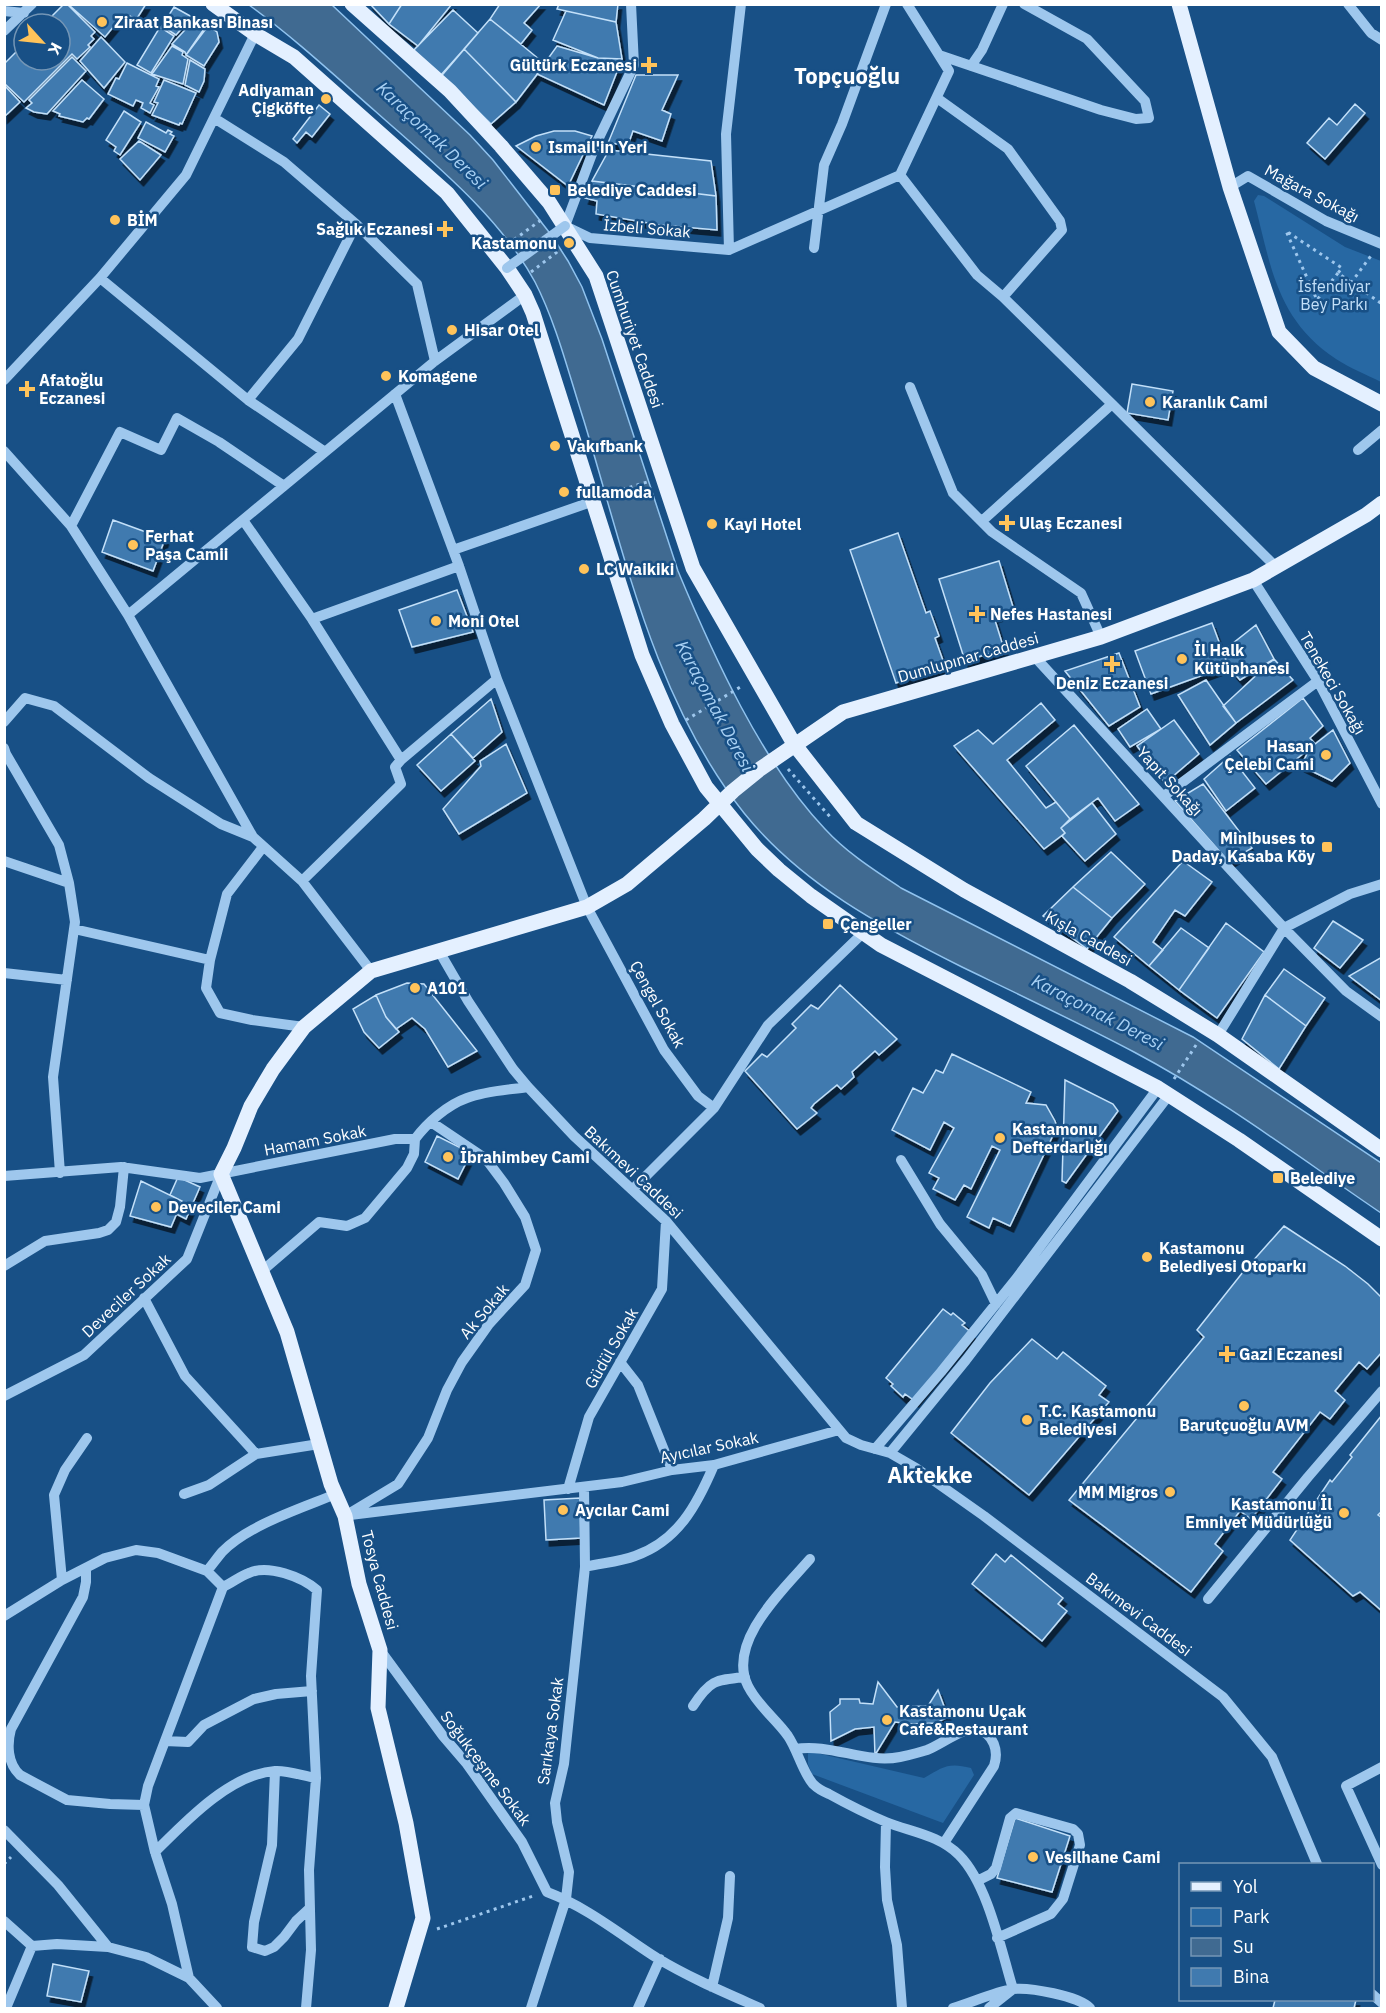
<svg xmlns="http://www.w3.org/2000/svg" width="1386" height="2013" font-family="'IBM Plex Sans',sans-serif">
	<style>
		.green { fill: #2768a3 }
		.water { fill: #406a91; stroke: #90c3ef; stroke-width: 1.5 }
		.building { fill: #407aaf; stroke: #c3e0f9; stroke-width: 1.5; filter: url(#shadow) }
		.lines { fill: none; stroke-linecap: round; stroke-linejoin: round }
		.path { stroke: #9ec7ed; stroke-width: 3; stroke-dasharray: 3 4.5; stroke-linecap: butt }
		.minor { stroke: #9ec7ed; stroke-width: 10 }
		.major { stroke: #e4f0ff; stroke-width: 15 }
		.minor-bridge { stroke: #9ec7ed; stroke-width: 10 }
		.poi-dot { fill: #ffc35a; stroke: #185086; stroke-width: 2 }
		.labels { text-anchor: middle; dominant-baseline: central; stroke-width: 5; stroke-linejoin: round; paint-order: stroke }
		.poi-label { font-size: 16px; font-weight: bold; fill: #fff; stroke: #185086; text-anchor: start }
		.street-label { font-size: 16px; fill: #fff; stroke: #185086 }
		.park-label { font-size: 16px; fill: #c3e0f9; stroke: #185086 }
		.water-label { font-size: 18px; font-style: italic; fill: #a9d1f4; stroke: #185086 }
		.district-label { font-size: 22px; font-weight: bold; fill: #fff; stroke: #185086 }
	</style>
	<defs>
		<filter id="shadow"><feDropShadow dx="3.5" dy="6" stdDeviation="0" flood-color="#0009"/></filter>
	</defs>
	<rect width="100%" height="100%" fill="#185086"/>
	<!-- green -->
	<path class="green" d="M1258,195L1264,196L1345,247L1381,261V382C1367,375 1350,368 1336,359C1276,319 1271,266 1254,201Z
		M808,1751L924,1778C943,1767 948,1762 971,1768L974,1775L943,1823L812,1774L808,1764Z"/>
	<!-- water -->
	<path class="water" d="M249,5H332L470,135L493,160L552,236L568,261L582,287L602,339L678,571C713,655 762,763 825,829C847,853 874,870 901,888L1193,1037L1381,1163V1213C1300,1158 1221,1098 1134,1052C1077,1022 1020,995 962,967C882,927 801,884 744,813C655,701 625,556 584,421C569,375 557,325 535,282C499,215 431,161 375,111C334,75 293,37 249,5Z"/>
	<!-- building -->
	<path class="building" d="M64,4H67L95,32L91,36L94,39L88,45L90,47L77,59L72,54L24,102L4,83V64L24,44V60H60V24H44Z
		M146,4L136,20L130,16L124,23L119,20L105,37L69,5Z
		M370,4H402L389,24Z
		M402,4H452L418,46L389,24Z
		M500,4H541L524,23L532,30L521,44L490,19Z
		M559,4H618L616,22L557,9Z
		M174,7L192,17L176,35L162,26Z
		M453,10L478,33L438,80L409,55Z
		M566,11L616,22L622,59L598,58L553,40Z
		M195,19L206,26L186,55L185,52L172,44Z
		M490,19L545,64L516,102L464,49Z
		M208,26L217,32L219,42L204,66L186,55Z
		M160,27L174,36L151,73L137,65Z
		M101,37L125,62L104,88L80,61Z
		M172,46L183,52L182,55L188,59L183,84L152,74Z
		M557,46L598,58L622,59L604,105L537,74Z
		M464,49L516,102L491,124L441,75Z
		M72,57L86,71L47,114L34,112L26,108L32,103L29,100Z
		M190,60L205,69L204,81L199,92L185,85Z
		M127,63L159,79L156,86L159,87L150,103L154,105L150,113L141,108L143,103L136,100L133,106L108,94L116,78L119,79Z
		M636,75H678L662,110L671,114L662,141L633,131L628,145L608,143Z
		M82,80L104,99L89,119L87,118L83,122L59,116L60,114L53,111Z
		M164,80L196,93L182,124L180,123L179,125L152,115L158,103L154,102Z
		M4,85L20,102L4,117Z
		M1355,104L1365,113L1325,159L1307,143L1329,118L1337,125Z
		M319,105L330,114L312,137L306,132L297,143L293,139Z
		M124,111L141,122L120,155L114,151L116,147L106,140Z
		M146,122L166,133L168,130L172,132L170,134L174,136L165,152L138,138Z
		M554,131H575L592,136L568,186L516,146L536,136Z
		M139,141L161,155L140,180L120,159Z
		M609,150L711,161L716,196L592,181Z
		M592,181L716,196L717,230L660,225L596,214L597,201L585,198Z
		M1132,384L1173,391L1168,420L1127,413Z
		M113,520L165,539L153,571L102,552Z
		M898,533L926,613L930,611L939,636L935,638L945,666L896,683L850,550Z
		M999,561L1014,610L994,617L1004,649L965,661L939,579Z
		M457,590L473,632L412,647L399,610Z
		M1212,623L1228,666L1151,694L1135,651Z
		M1256,625L1274,659L1240,680L1228,666L1223,651Z
		M1119,653L1140,707L1109,726L1065,671Z
		M1274,659L1293,680L1236,723L1223,706Z
		M1206,680L1236,723L1210,745L1178,695Z
		M1303,698L1323,726L1310,738L1315,744L1266,784L1237,750Z
		M491,699L502,732L473,758L451,734Z
		M1041,703L1055,720L1007,760L1046,808L1056,802L1070,819L1061,828L1065,833L1044,849L954,746L978,730L993,744Z
		M1147,709L1161,729L1130,747L1118,729Z
		M1174,720L1199,754L1165,783L1137,746Z
		M1074,725L1139,804L1115,821L1098,798L1070,819L1026,766Z
		M1333,730L1350,763L1332,781L1301,766L1310,748Z
		M451,734L475,761L441,791L417,765Z
		M506,744L527,793L459,834L443,809L481,766L480,761Z
		M1230,756L1255,788L1226,811L1204,779Z
		M1203,784L1252,848L1229,862L1175,801Z
		M1092,803L1116,834L1085,861L1062,836L1065,833L1061,828Z
		M1111,852L1145,884L1112,918L1073,887Z
		M1183,861L1212,882L1185,916L1175,910L1153,942L1163,950L1149,966L1114,937Z
		M1073,887L1112,918L1087,949L1043,916Z
		M1333,921L1363,940L1340,968L1314,948Z
		M1226,923L1264,952L1217,1018L1179,990Z
		M1181,928L1209,948L1179,990L1149,966Z
		M1382,957V1001L1349,976Z
		M1284,969L1325,998L1306,1026L1265,995Z
		M407,983L424,984L477,1051L448,1067L425,1029L412,1018L396,1029L386,1017L376,995Z
		M840,985L897,1039L879,1055L875,1051L852,1072L854,1077L841,1089L837,1085L814,1104L811,1108L817,1113L797,1129L745,1071L762,1054L767,1057L796,1028L792,1024L811,1005L818,1009Z
		M376,995L386,1017L399,1032L379,1048L364,1032L353,1009Z
		M1265,995L1306,1026L1279,1069L1242,1039Z
		M952,1054L1031,1092L1026,1103L1046,1105L1055,1121L1057,1127L1010,1226L993,1218L989,1228L967,1217L1000,1150L992,1146L971,1189L964,1185L955,1200L933,1189L939,1178L929,1173L954,1128L944,1122L930,1150L892,1130L913,1088L923,1093L936,1070L943,1073Z
		M1065,1080L1113,1104L1118,1111L1066,1183L1062,1181Z
		M437,1136L471,1153L458,1179L425,1162Z
		M178,1177L200,1187L186,1219L176,1214L182,1201L170,1195Z
		M141,1181L182,1201L171,1227L130,1216Z
		M1284,1226L1345,1266L1368,1284L1382,1298V1352L1367,1369L1359,1362L1335,1391L1345,1400L1330,1419L1320,1412L1273,1472L1282,1479L1251,1519L1240,1511L1215,1544L1223,1551L1191,1592L1069,1500L1204,1337L1197,1330L1243,1272Z
		M943,1309L951,1315L953,1313L965,1323L962,1325L972,1333L915,1401L905,1394L903,1397L891,1386L893,1384L886,1378Z
		M1032,1339L1057,1359L1063,1352L1106,1386L1099,1395L1109,1402L1029,1495L951,1433L990,1383Z
		M1382,1415V1511L1378,1515L1382,1518V1611L1360,1592L1353,1596L1290,1540L1330,1480L1332,1482L1352,1457L1350,1455Z
		M580,1498L581,1538L546,1540L544,1500Z
		M996,1554L1005,1562L1011,1555L1063,1598L1058,1604L1067,1611L1042,1641L972,1584Z
		M878,1682L897,1707L928,1706L938,1690L948,1717L936,1723L912,1724L895,1722L875,1755L874,1727L855,1729L831,1741L830,1712L840,1704V1699H859L860,1703L873,1704Z
		M1015,1818L1070,1836L1052,1892L997,1878Z
		M53,1964L89,1971L81,2002L47,1996Z
		M1275,2000H1356L1354,2008H1273Z"/>
	<g class="lines">
		<!-- path -->
		<path class="path" d="M508,244L541,220
			M531,272L561,249
			M1338,273L1317,300L1286,231L1342,268L1338,273L1382,304
			M1351,283L1373,253
			M608,494L647,482
			M686,720L742,686
			M788,769L831,818
			M1174,1079L1198,1042
			M4,1864L11,1857
			M437,1929L533,1896"/>
		<!-- minor -->
		<path class="minor" d="M631,4L634,65L595,146L565,226L590,238L729,250L900,175L949,71L907,4
			M1348,4L1371,33L1382,40
			M4,11L24,13
			M4,31L32,4
			M939,55L1101,110L1136,119L1149,118L1145,101L1087,39L1024,4
			M971,66L982,50L1003,4
			M937,98L1008,149L1060,221L1062,230L1003,297
			M214,118L284,162L356,224L417,284L435,361
			M900,175L977,275L1003,297L1112,404L1276,567
			M1230,187L1248,176L1326,221L1382,244
			M814,248L824,165L842,124L886,4
			M729,250L726,134L741,4
			M100,278L248,400L325,452
			M4,380L100,278L186,175L255,34
			M910,387L953,493L992,532L1081,593L1101,637
			M395,394L459,566L497,679L587,907L664,1050L698,1096L714,1108
			M248,400L298,339L356,224
			M1358,450L1382,430
			M4,451L71,526L128,615L253,837L302,881L371,971
			M243,520L312,619L401,760
			M982,521L1112,404
			M71,526L120,432L161,450L177,418L219,442L284,486
			M453,550L591,502
			M1253,580L1318,681L1382,804
			M128,615L435,361L525,295
			M312,619L459,566
			M1034,656L1284,928L1346,991L1382,1017
			M4,722L25,698L54,706L149,778L221,824L253,837
			M4,748L6,754L59,845L69,883
			M1164,796L1318,681
			M263,847L227,894L210,960L206,988L220,1013L252,1020L304,1027
			M4,861L69,883L75,922L53,1077L60,1173
			M302,881L401,784L395,767L401,760L497,679
			M74,929L210,960
			M439,951L468,1001L513,1069L528,1087L574,1136L666,1221L846,1438L861,1445L890,1453L916,1468L984,1516L1223,1697L1272,1757L1317,1864
			M4,973L67,980
			M1218,1035L1284,928L1350,894L1382,884
			M901,1160L940,1224L982,1275L996,1304
			M4,1176L121,1167L200,1178L395,1139H415
			M633,1189L714,1108L768,1025L863,933
			M4,1266L45,1241L99,1233L108,1230L116,1222L120,1207L124,1167
			M262,1271L319,1222L347,1226L365,1218L407,1168L414,1154L415,1139C427,1123 447,1105 467,1098C486,1091 508,1090 528,1087
			M144,1298L185,1376L256,1454
			M620,1362L638,1385L672,1470
			M4,1396L84,1355L187,1259L221,1174
			M875,1449L941,1372L1016,1279L1158,1088
			M890,1453L966,1360L1169,1095
			M568,1489L589,1417L662,1289L666,1221
			M184,1494L209,1485L256,1454L319,1444
			M350,1515L622,1482L672,1470L714,1465L839,1430
			M345,1516L398,1484L428,1438L447,1390L462,1362L489,1324L525,1285L536,1250L525,1217L504,1183L486,1159L431,1122
			M810,1559C784,1589 726,1642 748,1686C758,1706 776,1719 788,1736C798,1751 802,1771 813,1784C817,1788 824,1792 829,1794C847,1804 867,1814 886,1822C911,1832 939,1835 959,1855C988,1884 1001,1950 1013,1989L989,2008
			M585,1567C601,1563 619,1562 635,1556C678,1541 697,1505 714,1465
			M207,1571C212,1565 217,1558 222,1552C248,1525 302,1508 336,1494
			M62,1580L54,1495L65,1470L87,1438
			M223,1587C232,1583 240,1576 249,1573C268,1564 302,1577 317,1590L311,1676L316,1778L309,1870L311,1950L306,2008
			M1208,1599L1308,1477L1382,1391
			M4,1616L62,1580L105,1558L136,1550L158,1553L207,1571L223,1587L148,1786L144,1805L110,1804L67,1800L20,1775C7,1763 7,1744 11,1729L83,1597L86,1582V1568
			M380,1650L443,1736L467,1764L522,1842L547,1892C587,1907 621,1935 657,1958C690,1978 726,1993 760,2008
			M693,1706C710,1680 715,1680 745,1677
			M165,1741L188,1742L204,1725L254,1699L276,1694L312,1691
			M795,1749C831,1743 865,1764 900,1757C909,1755 918,1753 927,1750C940,1745 965,1726 977,1729C994,1734 999,1751 994,1766L944,1843
			M1382,1767L1346,1786L1382,1865
			M275,1771L272,1845L254,1922L252,1947L265,1951L274,1947L284,1937L296,1921L310,1908
			M144,1805L155,1852L172,1904L189,1978
			M886,1822L885,1867L887,1900L897,1945L902,2008
			M4,1830L58,1885L108,1947L146,1957L189,1978L217,2008
			M155,1852C185,1822 230,1774 275,1771C287,1770 303,1776 316,1778
			M977,1881L991,1874L996,1868L1010,1818L1016,1813L1073,1829L1078,1834L1080,1845L1063,1899L1051,1914L997,1938
			M4,1921L32,1946L57,1944L108,1947
			M712,1987L728,1918L730,1876
			M1372,1994L1382,2003
			M6,2008L32,1946
			M531,2008L566,1899L569,1872L557,1822L555,1803L564,1764L585,1567L584,1487
			M638,2008L660,1959
			M953,2008C971,2003 994,1992 1013,1989C1030,1987 1078,1996 1090,2008"/>
		<!-- major -->
		<path class="major" d="M213,4L255,34L294,57L447,193L507,268L525,295L533,313L642,655L672,724L706,787L757,849L779,870L811,896L881,945L1158,1088L1239,1140L1382,1239
			M352,4L450,91L501,146L549,202L596,276L693,568L794,744L856,823L964,890L1130,981L1218,1035L1382,1150
			M1179,4L1230,187L1279,332L1314,368L1382,404
			M396,2008L423,1918L406,1823L378,1708L380,1650L359,1584L345,1516L331,1484L287,1332L221,1174L234,1148L251,1106L273,1069L304,1027L371,971L587,907L627,884L704,819L733,791L760,769L843,712L1101,637L1253,580L1366,515L1382,503"/>
		<!-- minor-bridge -->
		<path class="minor-bridge" d="M507,268L565,226"/>
	</g>
	<!-- markers -->
	<g class="poi-dot">
		<circle cx="102" cy="22" r="6"/>
		<path d="M646 56h6v6h6v6h-6v6h-6v-6h-6v-6h6z"/>
		<circle cx="326" cy="99" r="6"/>
		<circle cx="536" cy="147" r="6"/>
		<rect x="549" y="184" width="12" height="12" rx="3"/>
		<circle cx="115" cy="220" r="6"/>
		<path d="M442 220h6v6h6v6h-6v6h-6v-6h-6v-6h6z"/>
		<circle cx="569" cy="243" r="6"/>
		<circle cx="452" cy="330" r="6"/>
		<circle cx="386" cy="376" r="6"/>
		<path d="M24 380h6v6h6v6h-6v6h-6v-6h-6v-6h6z"/>
		<circle cx="1150" cy="402" r="6"/>
		<circle cx="555" cy="446" r="6"/>
		<circle cx="564" cy="492" r="6"/>
		<path d="M1004 514h6v6h6v6h-6v6h-6v-6h-6v-6h6z"/>
		<circle cx="712" cy="524" r="6"/>
		<circle cx="133" cy="545" r="6"/>
		<circle cx="584" cy="569" r="6"/>
		<path d="M974 605h6v6h6v6h-6v6h-6v-6h-6v-6h6z"/>
		<circle cx="436" cy="621" r="6"/>
		<circle cx="1182" cy="659" r="6"/>
		<path d="M1109 655h6v6h6v6h-6v6h-6v-6h-6v-6h6z"/>
		<circle cx="1326" cy="755" r="6"/>
		<rect x="1321" y="841" width="12" height="12" rx="3"/>
		<rect x="822" y="918" width="12" height="12" rx="3"/>
		<circle cx="415" cy="988" r="6"/>
		<circle cx="1000" cy="1138" r="6"/>
		<circle cx="448" cy="1157" r="6"/>
		<rect x="1272" y="1172" width="12" height="12" rx="3"/>
		<circle cx="156" cy="1207" r="6"/>
		<circle cx="1147" cy="1257" r="6"/>
		<path d="M1224 1345h6v6h6v6h-6v6h-6v-6h-6v-6h6z"/>
		<circle cx="1244" cy="1406" r="6"/>
		<circle cx="1027" cy="1420" r="6"/>
		<circle cx="1170" cy="1492" r="6"/>
		<circle cx="563" cy="1510" r="6"/>
		<circle cx="1344" cy="1513" r="6"/>
		<circle cx="887" cy="1720" r="6"/>
		<circle cx="1033" cy="1857" r="6"/>
	</g>
	<g class="labels">
		<!-- poi labels -->
		<g class="poi-label">
			<text x="114" y="22">Ziraat Bankası Binası</text>
			<text x="637" y="65" text-anchor="end">Gültürk Eczanesi</text>
			<text x="314" y="90" text-anchor="end">Adiyaman<tspan x="314" dy="18">Çigköfte</tspan></text>
			<text x="548" y="147">Ismail'in Yeri</text>
			<text x="567" y="190">Belediye Caddesi</text>
			<text x="127" y="220">BİM</text>
			<text x="433" y="229" text-anchor="end">Sağlık Eczanesi</text>
			<text x="557" y="243" text-anchor="end">Kastamonu</text>
			<text x="464" y="330">Hisar Otel</text>
			<text x="398" y="376">Komagene</text>
			<text x="39" y="380">Afatoğlu<tspan x="39" dy="18">Eczanesi</tspan></text>
			<text x="1162" y="402">Karanlık Cami</text>
			<text x="567" y="446">Vakıfbank</text>
			<text x="576" y="492">fullamoda</text>
			<text x="1019" y="523">Ulaş Eczanesi</text>
			<text x="724" y="524">Kayi Hotel</text>
			<text x="145" y="536">Ferhat<tspan x="145" dy="18">Paşa Camii</tspan></text>
			<text x="596" y="569">LC Waikiki</text>
			<text x="990" y="614">Nefes Hastanesi</text>
			<text x="448" y="621">Moni Otel</text>
			<text x="1194" y="650">İl Halk<tspan x="1194" dy="18">Kütüphanesi</tspan></text>
			<text x="1112" y="683" text-anchor="middle">Deniz Eczanesi</text>
			<text x="1314" y="746" text-anchor="end">Hasan<tspan x="1314" dy="18">Çelebi Cami</tspan></text>
			<text x="1315" y="838" text-anchor="end">Minibuses to<tspan x="1315" dy="18">Daday, Kasaba Köy</tspan></text>
			<text x="840" y="924">Çengeller</text>
			<text x="427" y="988">A101</text>
			<text x="1012" y="1129">Kastamonu<tspan x="1012" dy="18">Defterdarlığı</tspan></text>
			<text x="460" y="1157">İbrahimbey Cami</text>
			<text x="1290" y="1178">Belediye</text>
			<text x="168" y="1207">Deveciler Cami</text>
			<text x="1159" y="1248">Kastamonu<tspan x="1159" dy="18">Belediyesi Otoparkı</tspan></text>
			<text x="1239" y="1354">Gazi Eczanesi</text>
			<text x="1039" y="1411">T.C. Kastamonu<tspan x="1039" dy="18">Belediyesi</tspan></text>
			<text x="1244" y="1425" text-anchor="middle">Barutçuoğlu AVM</text>
			<text x="1158" y="1492" text-anchor="end">MM Migros</text>
			<text x="1332" y="1504" text-anchor="end">Kastamonu İl<tspan x="1332" dy="18">Emniyet Müdürlüğü</tspan></text>
			<text x="575" y="1510">Aycılar Cami</text>
			<text x="899" y="1711">Kastamonu Uçak<tspan x="899" dy="18">Cafe&amp;Restaurant</tspan></text>
			<text x="1045" y="1857">Vesilhane Cami</text>
		</g>
		<!-- street labels -->
		<g class="street-label">
			<text transform="translate(1312 193) rotate(28)">Mağara Sokağı</text>
			<text transform="translate(647 228) rotate(5)">İzbeli Sokak</text>
			<text transform="translate(635 339) rotate(71)">Cumhuriyet Caddesi</text>
			<text transform="translate(968 657) rotate(-16)">Dumlupınar Caddesi</text>
			<text transform="translate(1333 683) rotate(60)">Tenekeci Sokağı</text>
			<text transform="translate(1170 781) rotate(47)">Yapıt Sokağı</text>
			<text transform="translate(1089 938) rotate(29)">Kışla Caddesi</text>
			<text transform="translate(658 1004) rotate(61)">Çengel Sokak</text>
			<text transform="translate(315 1140) rotate(-11)">Hamam Sokak</text>
			<text transform="translate(634 1172) rotate(43)">Bakımevi Caddesi</text>
			<text transform="translate(126 1295) rotate(-43)">Deveciler Sokak</text>
			<text transform="translate(484 1311) rotate(-50)">Ak Sokak</text>
			<text transform="translate(611 1348) rotate(-60)">Güdül Sokak</text>
			<text transform="translate(709 1447) rotate(-12)">Ayıcılar Sokak</text>
			<text transform="translate(380 1580) rotate(75)">Tosya Caddesi</text>
			<text transform="translate(1139 1614) rotate(37)">Bakımevi Caddesi</text>
			<text transform="translate(550 1731) rotate(-82)">Sarıkaya Sokak</text>
			<text transform="translate(486 1768) rotate(53)">Soğukçeşme Sokak</text>
		</g>
		<!-- park labels -->
		<g class="park-label">
			<text x="1334" y="286">İsfendiyar<tspan x="1334" dy="18">Bey Parkı</tspan></text>
		</g>
		<!-- water labels -->
		<g class="water-label">
			<text transform="translate(432 135) rotate(44)">Karaçomak Deresi</text>
			<text transform="translate(715 706) rotate(62)">Karaçomak Deresi</text>
			<text transform="translate(1098 1012) rotate(27)">Karaçomak Deresi</text>
		</g>
		<!-- district labels -->
		<g class="district-label">
			<text x="847" y="75">Topçuoğlu</text>
			<text x="930" y="1474">Aktekke</text>
		</g>
	</g>
	<!-- border -->
	<rect width="1386" height="2013" fill="none" stroke="#ffffff" stroke-width="12"/>
	<!-- legend -->
	<rect x="1179" y="1863" width="195" height="138" fill="#185086" stroke="#7496b6" stroke-width="1.5"/>
	<rect x="1191" y="1882" width="30" height="9" fill="#e4f0ff" stroke="#7496b6" stroke-width="1.5"/>
	<text x="1233" y="1893" font-size="18" fill="#ffffff">Yol</text>
	<rect x="1191" y="1908" width="30" height="18" fill="#2768a3" stroke="#7496b6" stroke-width="1.5"/>
	<text x="1233" y="1923" font-size="18" fill="#ffffff">Park</text>
	<rect x="1191" y="1938" width="30" height="18" fill="#406a91" stroke="#7496b6" stroke-width="1.5"/>
	<text x="1233" y="1953" font-size="18" fill="#ffffff">Su</text>
	<rect x="1191" y="1968" width="30" height="18" fill="#407aaf" stroke="#7496b6" stroke-width="1.5"/>
	<text x="1233" y="1983" font-size="18" fill="#ffffff">Bina</text>
	<!-- north arrow -->
	<g transform="translate(42 42) rotate(117)"><circle r="28" fill="#185086" stroke="#7496b6" stroke-width="1.5"/>
	<path d="M0-4.5L10 22L0 15L-10 22Z" fill="#ffc35a"/>
	<text y="-9" font-size="16" font-weight="bold" text-anchor="middle" fill="#ffffff">K</text>
	</g>
</svg>
